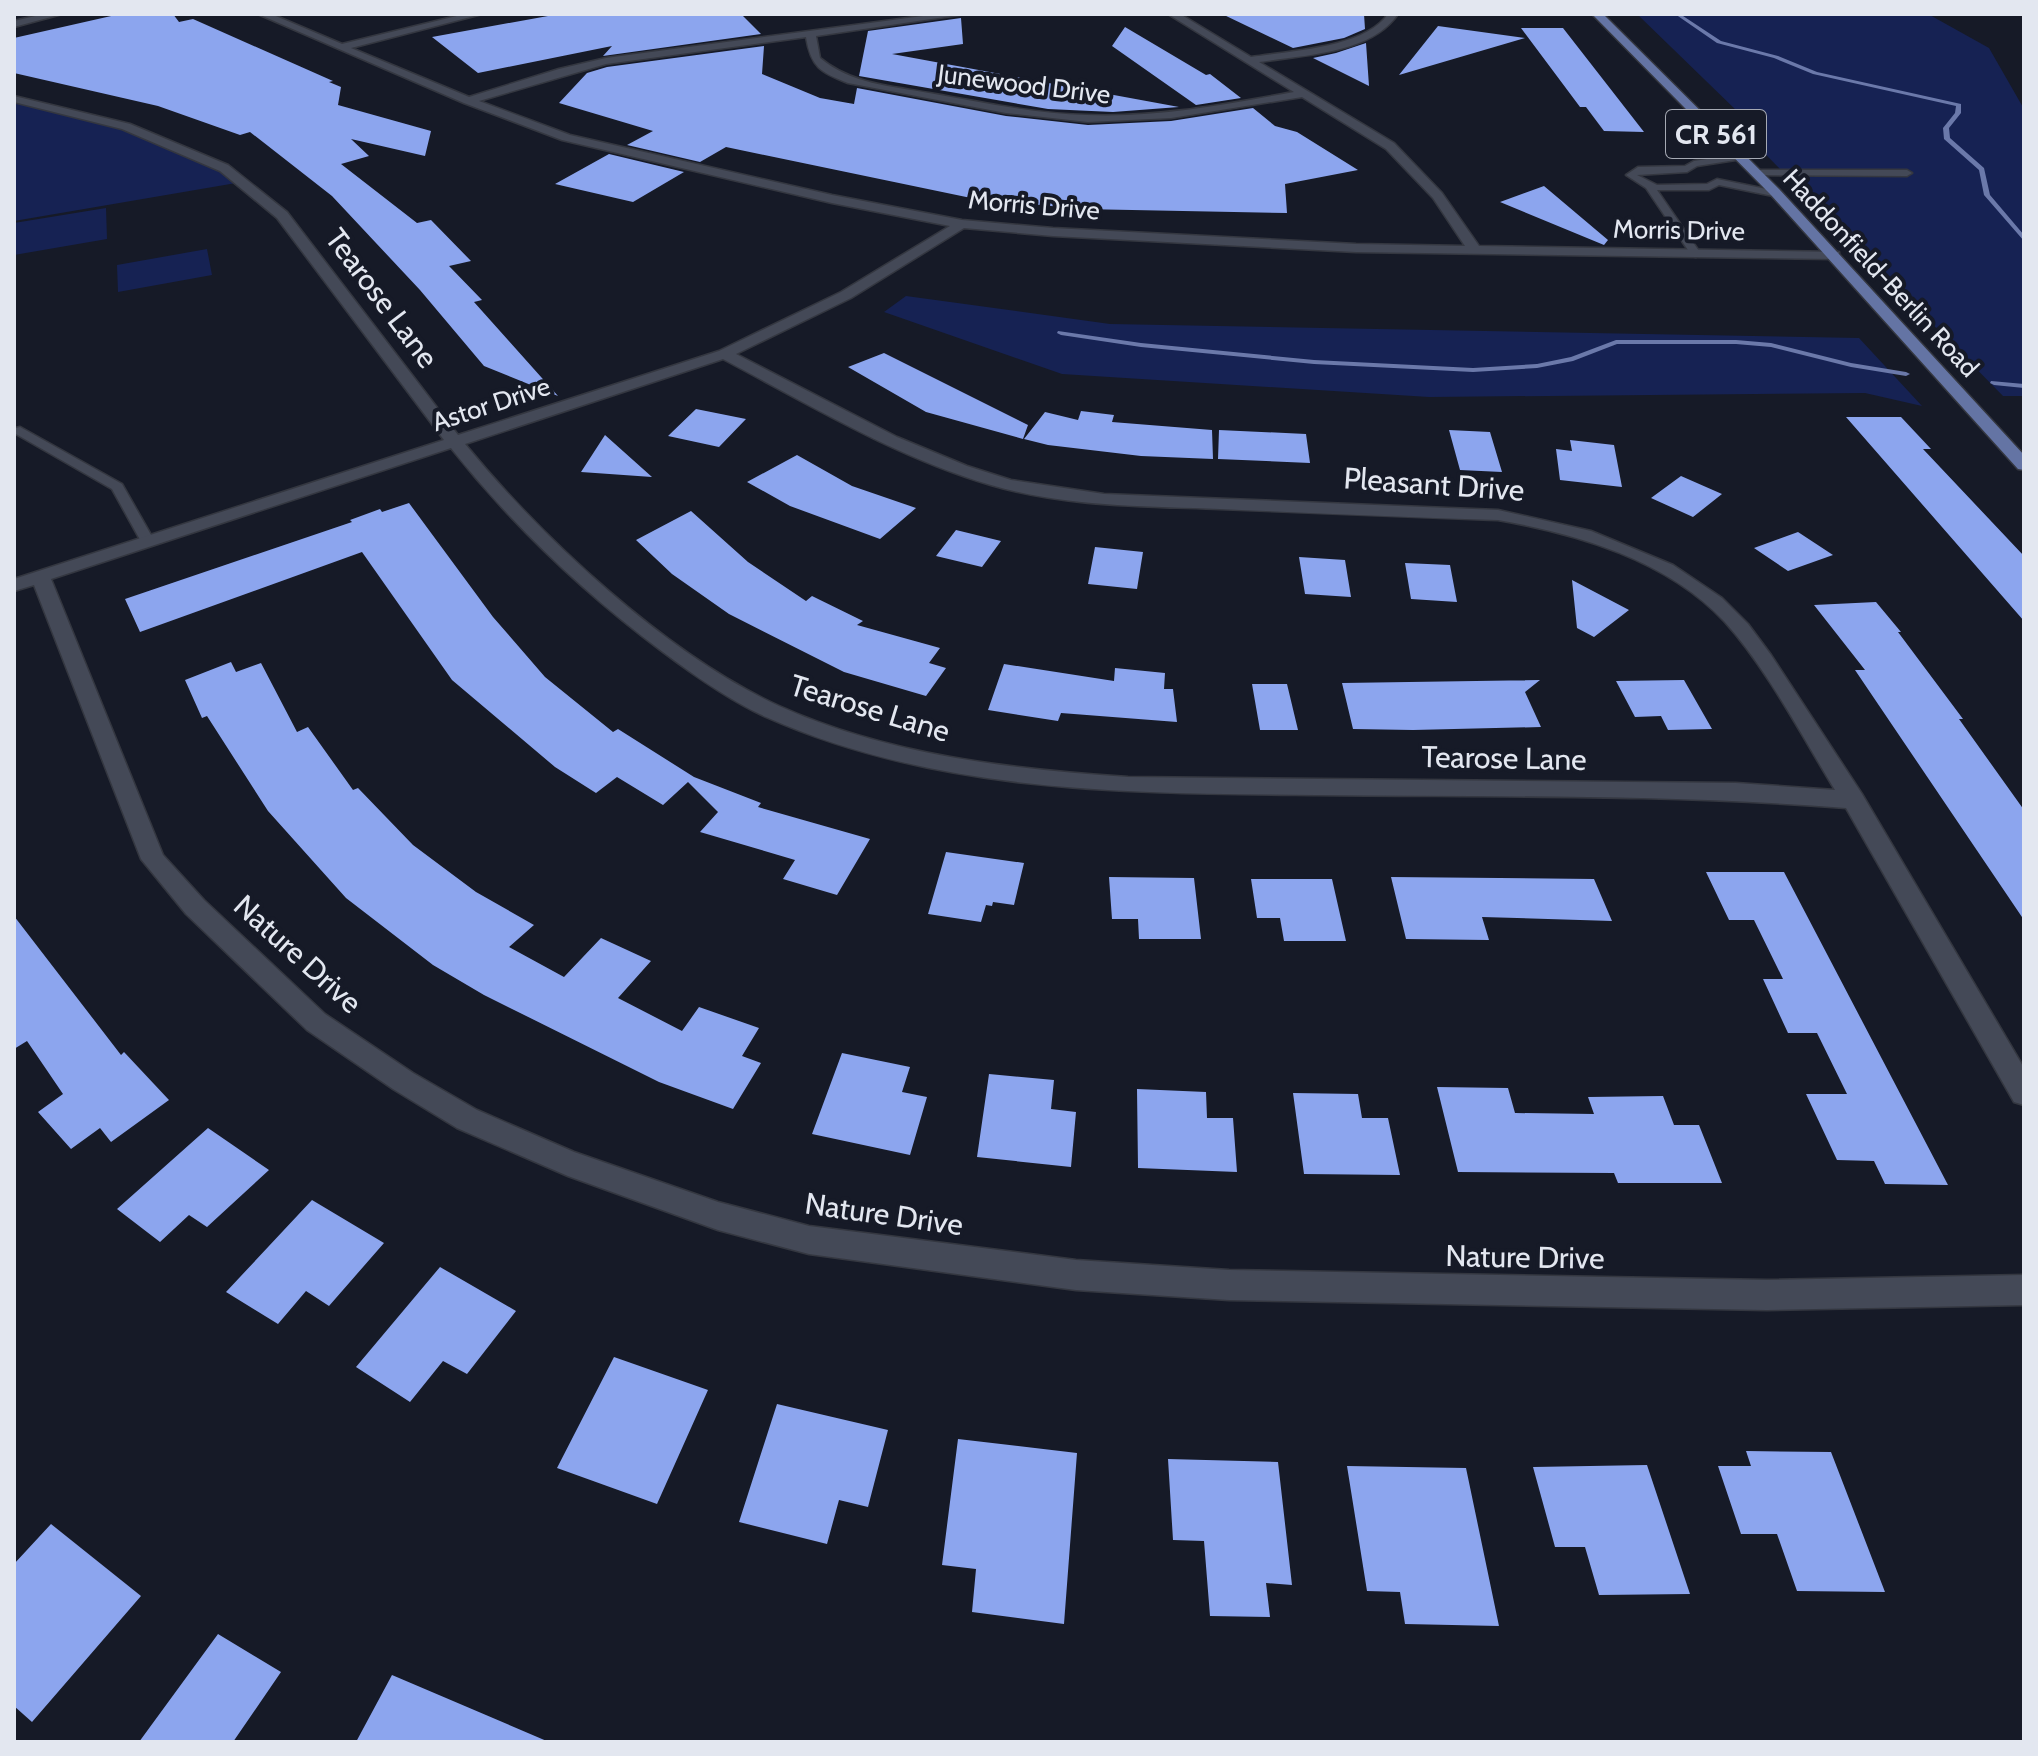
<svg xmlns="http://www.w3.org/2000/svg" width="2038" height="1756" font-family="Cabin,sans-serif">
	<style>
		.green { fill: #162253 }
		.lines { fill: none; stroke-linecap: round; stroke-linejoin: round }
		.stream { fill: #6b79aa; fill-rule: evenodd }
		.building { fill: #8ca5ee }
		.lane-casing { stroke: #343740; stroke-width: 3 }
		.street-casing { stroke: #343740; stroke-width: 3 }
		.primary-casing { stroke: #343740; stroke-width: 3 }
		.lane { fill: #444957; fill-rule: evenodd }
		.street { fill: #444957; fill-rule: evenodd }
		.primary { fill: #6474a4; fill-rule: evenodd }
		.labels { text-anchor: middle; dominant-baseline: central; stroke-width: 8; stroke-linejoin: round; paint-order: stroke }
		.far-street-label { font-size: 26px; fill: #e3e7f0; stroke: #161a27 }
		.shield { fill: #161a27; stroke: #a6aab4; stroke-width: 2 }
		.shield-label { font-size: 28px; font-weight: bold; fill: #e3e7f0 }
		.street-label { font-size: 30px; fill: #e3e7f0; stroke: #161a27 }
	</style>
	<rect width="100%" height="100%" fill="#161a27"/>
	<!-- green -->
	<path class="green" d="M1637,14H1928L1989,48L2024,109V396H2003L1726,114L1738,112Z
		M14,99C91,117 177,133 242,182L14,221Z
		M106,208L107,239L14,255V223Z
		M207,249L212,275L118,292L117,265Z
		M906,296L1110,324L1859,338L1922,406L1865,393L1429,397L1062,374L884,312Z"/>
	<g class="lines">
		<!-- stream -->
		<path class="stream" d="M1675,14H1680L1721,41L1778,56L1817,72L1961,104V113L1949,128L1950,138L1984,168L1990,195L2024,235V241L1984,195L1979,170L1944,139L1943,128L1955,113L1956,106L1813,74L1774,58L1717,43Z
			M1058,331L1141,343L1314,360L1473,368L1537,364L1571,357L1616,340H1736L1771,343L1851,363L1906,372L1910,374L1906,376L1851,367L1771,347L1736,344H1617L1573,361L1537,368L1473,372L1314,364L1141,347L1061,335L1057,333Z
			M1991,381L2024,384V388L1994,385L1990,383Z"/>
	</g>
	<!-- building -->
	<path class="building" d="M120,14H173L179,22L193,19L333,81L329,82L341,87L338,105L431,131L425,156L351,139L369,156L341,164L417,223L431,220L471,261L449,266L482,300L474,302L558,396L484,366L420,290L332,196L250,132L240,135L158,106L14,73V38Z
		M559,14H741L761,34L603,56L612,46L478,73L432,37Z
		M1222,14H1364L1365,29L1344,38L1293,48Z
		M961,18L963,44L892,54L1179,107L1113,112L1048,109L859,76L868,31Z
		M1438,26L1525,38L1399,75Z
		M1125,27L1206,75L1210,74L1241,98L1196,105L1112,46Z
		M1521,28H1563L1644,132L1604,131L1586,107H1580Z
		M1366,43L1369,86L1313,58L1336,53Z
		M764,46L762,74L820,98L854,104L857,88L1006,116L1088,125L1171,121L1253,108L1275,126L1297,132L1358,170L1285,184L1287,213L1081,209L971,198L726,147L700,162L627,145L653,131L559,103L587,73L607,67Z
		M609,154L684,172L633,202L555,184Z
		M1544,186L1608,240L1604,245L1500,202Z
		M884,353L1028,425L1023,439L926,412L848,367Z
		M696,409L746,419L719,447L668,436Z
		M1081,411L1114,415L1112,422L1212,430L1213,459L1141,456L1048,445L1024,439L1045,412L1078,420Z
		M1846,417H1901L1931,449H1923L2024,556V621Z
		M1219,430L1306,434L1310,463L1218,459Z
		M1449,430L1490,432L1502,472L1460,470Z
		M605,435L652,477L581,472Z
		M1570,440L1614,445L1622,487L1560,480L1556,449L1572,451Z
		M797,455L852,486L916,508L880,539L790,506L747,482Z
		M1681,476L1722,494L1693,517L1651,498Z
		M409,503L493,617L545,677L613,732L618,729L694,777L761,803L758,807L870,839L837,895L783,879L795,860L700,832L718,812L688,782L663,805L617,777L596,793L555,767L452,680L362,552L140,632L125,599L352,522L350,520L380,509L382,512Z
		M691,511L748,562L806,601L812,596L863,621L857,625L940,648L929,663L946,668L926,696L844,672L729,614L672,574L636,540Z
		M956,530L1001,541L982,567L936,556Z
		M1798,532L1833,555L1788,571L1754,548Z
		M1095,547L1143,552L1137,589L1088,584Z
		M1299,557L1345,560L1351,597L1305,594Z
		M1405,563L1450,565L1457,602L1411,599Z
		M1572,580L1629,610L1594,637L1577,628Z
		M1876,602L1901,632H1898L1963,719H1959L2024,810V920L1855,670H1865L1814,605Z
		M231,662L236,672L261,663L297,732L308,727L353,790L358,788L413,845L476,892L534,925L509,947L564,977L601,938L651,961L618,998L682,1031L699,1007L759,1028L742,1056L761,1063L733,1109L659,1082L484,995L433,965L346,898L268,811L207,716L202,718L185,680Z
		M1004,664L1114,681L1115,668L1165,673L1164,689H1173L1177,722L1061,713L1058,721L988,710Z
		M1540,680L1525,692L1541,727L1413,730L1353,729L1342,683Z
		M1684,680L1712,729L1668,730L1661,716L1635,717L1616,681Z
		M1252,684H1287L1298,730H1260Z
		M946,852L1024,863L1014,905L993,902L992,906L986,905L981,922L928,914Z
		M1706,872H1784L1948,1185L1885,1184L1874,1161L1837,1160L1806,1094H1847L1817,1033H1788L1763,979H1783L1754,920H1729Z
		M1109,877L1194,878L1201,939H1139L1138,919H1112Z
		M1391,877L1594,879L1612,921L1482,917L1489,940L1406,939Z
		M1251,879H1332L1346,941H1284L1280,918H1257Z
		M14,916L121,1055L124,1052L169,1100L111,1142L100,1128L71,1149L38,1112L63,1094L27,1041L14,1049Z
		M842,1053L910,1067L902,1092L927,1097L910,1155L812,1134Z
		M989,1074L1054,1080L1051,1109L1076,1112L1071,1167L977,1157Z
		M1437,1087L1508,1088L1515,1113L1594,1114L1588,1097L1663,1096L1674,1125H1699L1722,1183H1618L1614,1173L1458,1172Z
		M1137,1089L1206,1092L1207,1118H1233L1237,1172L1138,1168Z
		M1293,1093L1358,1094L1362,1118H1388L1400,1175L1304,1174Z
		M208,1128L269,1170L207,1227L189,1215L160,1242L117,1209Z
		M312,1200L384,1243L329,1306L306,1291L278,1324L226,1292Z
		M440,1267L516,1311L467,1374L443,1361L410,1402L356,1367Z
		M614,1357L708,1390L657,1504L557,1468Z
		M777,1404L888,1430L868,1507L839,1500L827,1544L739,1522Z
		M958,1439L1077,1453L1064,1624L972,1612L976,1569L942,1565Z
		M1746,1451L1831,1452L1885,1592L1797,1591L1777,1534H1741L1718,1466H1751Z
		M1168,1459L1278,1462L1292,1585L1266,1583L1270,1617L1210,1616L1204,1541L1173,1540Z
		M1647,1465L1690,1594L1599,1595L1585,1547H1555L1533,1467Z
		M1347,1466L1466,1468L1499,1626L1405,1624L1400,1592L1367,1591Z
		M51,1524L141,1596L32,1722L14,1706V1564Z
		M218,1634L281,1672L233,1742H139Z
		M392,1675L549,1742H356Z"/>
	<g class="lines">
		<!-- lane casing -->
		<g class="lane-casing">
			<path id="lane" d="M1739,154L1742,159L1697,166L1687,172L1637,175L1657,185L1707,184L1717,179L1781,192L1783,194L1778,197L1719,185L1709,190H1657L1701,254L1696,257L1692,256L1646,188L1626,175L1638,167L1685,166L1694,161Z
				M1756,170H1907L1912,173L1907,176L1753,175Z
				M20,427L122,484L155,542L153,545H143L112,489L16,434V428Z"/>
		</g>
		<!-- street casing -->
		<g class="street-casing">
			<path id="street" d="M44,14H62L14,27V21Z
				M258,14H271L342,44L465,14H482L351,48L469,97L559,69L606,58L938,14H965L816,36L820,58C851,84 891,86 929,93C981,102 1034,114 1087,115C1156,118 1226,104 1294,92L1168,14H1180L1251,57C1289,51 1365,48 1388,14H1398C1371,54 1303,55 1259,62L1394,143L1442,193L1479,246L1839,252V258L1834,259L1356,252L1053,236L964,228L851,298L736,354L897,437L967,466L1011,480L1104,494L1498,510L1591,531L1673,565L1722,598L1748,624L1771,655L1862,794L2024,1068V1105L2014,1102L1846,808C1670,794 1493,797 1316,795C1130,793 939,794 766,717C729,700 695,676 663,652C584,593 513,526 451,448L51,579L163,855L204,900L325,1014L413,1073L477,1110L574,1152L718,1202L809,1226L1076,1260L1229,1270L1767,1280L2024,1275V1305L1767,1310L1229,1300L1076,1290L809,1254L718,1230L568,1176L457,1128L393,1089L307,1030L186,914L141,859L34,585L14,591V579L444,440L277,218L220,171L122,129L14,102V96L130,124L228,165L287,212L458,435L719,351L841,292L950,226L832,203L562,140L464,103ZM806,37C811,67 820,72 848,83L1006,113L1088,122L1171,118L1302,97L1386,149L1433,198L1465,246L1356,244L1053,228L962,220L832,195L570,135L479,101L606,64ZM723,359C810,405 896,457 991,485C1065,507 1143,506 1220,509C1312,513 1405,517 1498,520C1578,534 1667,560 1724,621C1766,667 1802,736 1835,790L1736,783L1128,777C1010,769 888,755 779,706C667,655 543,539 465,444Z"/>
		</g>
		<!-- primary casing -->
		<g class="primary-casing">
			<path id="primary" d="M1592,14H1603L1779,189L2024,455V470L2018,469L1771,195Z"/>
		</g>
		<!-- lane -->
		<use href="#lane" class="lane"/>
		<!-- street -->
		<use href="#street" class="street"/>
		<!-- primary -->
		<use href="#primary" class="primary"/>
	</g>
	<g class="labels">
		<!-- far-street labels -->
		<g class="far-street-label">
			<text transform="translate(1024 84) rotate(7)">Junewood Drive</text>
			<text transform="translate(1034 205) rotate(5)">Morris Drive</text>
			<text transform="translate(1679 230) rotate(1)">Morris Drive</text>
			<text transform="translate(1881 273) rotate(47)">Haddonfield-Berlin Road</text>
			<text transform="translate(491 404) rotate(-18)">Astor Drive</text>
		</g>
		<!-- shield labels -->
		<rect class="shield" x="1666" y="110" width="100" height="48" rx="6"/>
		<g class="shield-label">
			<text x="1716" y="134">CR 561</text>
		</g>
		<!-- street labels -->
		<g class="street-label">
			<text transform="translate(382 298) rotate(53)">Tearose Lane</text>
			<text transform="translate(1434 484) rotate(4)">Pleasant Drive</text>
			<text transform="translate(870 708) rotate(17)">Tearose Lane</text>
			<text transform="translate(1504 758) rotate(1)">Tearose Lane</text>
			<text transform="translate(298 954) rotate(42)">Nature Drive</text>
			<text transform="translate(884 1214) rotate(8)">Nature Drive</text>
			<text transform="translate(1525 1257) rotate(1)">Nature Drive</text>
		</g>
	</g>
	<!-- border -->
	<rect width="2038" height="1756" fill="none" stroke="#e3e7f0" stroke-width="32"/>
</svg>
